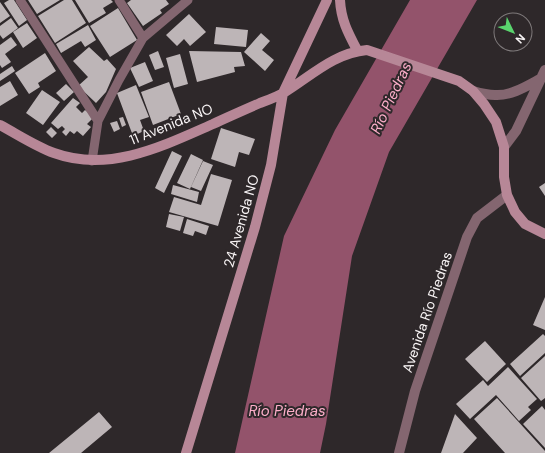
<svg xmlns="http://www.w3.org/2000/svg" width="545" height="453" font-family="'DM Sans',sans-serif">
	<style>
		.water { fill: #93536b }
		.building { fill: #bdb5b7 }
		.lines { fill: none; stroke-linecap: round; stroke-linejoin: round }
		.lane { stroke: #846670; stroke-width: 9 }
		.street { stroke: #846670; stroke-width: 10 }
		.secondary { stroke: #b78797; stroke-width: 10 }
		.labels { text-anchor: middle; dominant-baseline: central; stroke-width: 4; stroke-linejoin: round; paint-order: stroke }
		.street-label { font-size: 14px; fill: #f8f4f5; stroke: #2e282a }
		.water-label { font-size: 15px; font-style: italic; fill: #fcaec9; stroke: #2e282a }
	</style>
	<rect width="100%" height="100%" fill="#2e282a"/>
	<!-- water -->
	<path class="water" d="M410,0H477L389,152L352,256L326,424L320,453H235L284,236L335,130Z"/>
	<!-- building -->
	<path class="building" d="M9,0H14L27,20L19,26L4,3Z
		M28,0H60L37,14Z
		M64,0H72L86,23L55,43L38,16Z
		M75,0H111L113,2L103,8L106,13L89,23Z
		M131,0H166L169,4L160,10L162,13L143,26L127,3Z
		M0,2L10,16L0,23Z
		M118,8L137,40L110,57L90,26Z
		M189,14L206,32L190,46L184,39L177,46L166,35Z
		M11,18L18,28L3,39L0,35V26Z
		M27,23L37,38L23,48L13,32Z
		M88,25L96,40L85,47L81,41L61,53L56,44Z
		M216,27L248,30L246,47L214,44Z
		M261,33L270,41L262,50L274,60L265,71L244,52Z
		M11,37L17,45L5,54L11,62L2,68L0,65V45Z
		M89,47L104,61L107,59L116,69L106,92L96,103L78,86L88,77L73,61Z
		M158,51L164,67L155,70L149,55Z
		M189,51L241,52L245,66L234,67L235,72L197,82Z
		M45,53L56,71L38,83L40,87L29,94L15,73Z
		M180,54L188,84L174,88L166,58Z
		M145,62L153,81L139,87L130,68Z
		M12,66L15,71L0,81V74Z
		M10,81L18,95L0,106V87Z
		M169,82L181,114L153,125L141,92Z
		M66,84L74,92L64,101L56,93Z
		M136,85L149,117L140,120L144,131L133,136L117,93Z
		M42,90L60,102L43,125L26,113Z
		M73,98L80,103L76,107L82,113L85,110L94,117L87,124L91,127L83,136L77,131L74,134L70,131L66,136L62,132L65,129L62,126L58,129L51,123Z
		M123,117L126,125L122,127L119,118Z
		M117,121L120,129L114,132L110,123Z
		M51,127L57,133L52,138L46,132Z
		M221,128L255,139L249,155L239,152L235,167L211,159Z
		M172,151L182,156L164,193L155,188Z
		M191,154L203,160L190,189L177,183Z
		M203,161L213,165L201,191L191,187Z
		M211,174L232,180L218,226L169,212L174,197L201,205Z
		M545,183V196L539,187Z
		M173,185L199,192L197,202L171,194Z
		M169,214L184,217L180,231L166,227Z
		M187,219L209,226L206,235L195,231L193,236L183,233Z
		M545,297V330L533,325Z
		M543,334L545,336V353L520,376L510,364Z
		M485,341L506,364L487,382L465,359Z
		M545,356V398L541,401L521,378Z
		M508,367L537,399L528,407L531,410L519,421L496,395L470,419L456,404L483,380L488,386Z
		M497,398L545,451V453H505L474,419Z
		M542,406L545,410V448L523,424Z
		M99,412L112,427L81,453H49Z
		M455,414L477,438L463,453H441Z"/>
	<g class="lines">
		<!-- lane -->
		<path class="lane" d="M20,0L98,121
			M119,0L143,38
			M92,161L98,121L119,80L143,38L188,0"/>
		<!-- street -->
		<path class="street" d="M473,91C480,93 488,95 495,95C511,96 527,86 540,79
			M504,147L516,131L545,70
			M399,453L415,391L467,237L477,218L507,195"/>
		<!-- secondary -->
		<path class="secondary" d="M340,0C341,20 348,33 357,50
			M0,125C17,134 35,146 54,153C109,173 163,146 213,124C228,117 244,110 260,103C268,100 277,97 285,92C311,76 334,53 367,50L459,81L473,91L484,104L496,122L504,147V177L507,195L515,212L525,224L545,234
			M186,453L255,227L271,165L283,93L327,0"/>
	</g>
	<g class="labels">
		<!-- street labels -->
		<g class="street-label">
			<text transform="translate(171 124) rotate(-22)">11 Avenida NO</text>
			<text transform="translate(241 221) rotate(-74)">24 Avenida NO</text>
			<text transform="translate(427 312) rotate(-71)">Avenida Río Piedras</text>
		</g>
		<!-- water labels -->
		<g class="water-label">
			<text transform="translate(391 98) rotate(-65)">Río Piedras</text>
			<text x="287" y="411">Río Piedras</text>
		</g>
	</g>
	<!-- north arrow -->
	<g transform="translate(513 32) rotate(133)"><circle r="19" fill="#2e282a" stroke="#7f7a7b"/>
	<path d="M0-3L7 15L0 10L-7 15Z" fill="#5ad56e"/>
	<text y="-6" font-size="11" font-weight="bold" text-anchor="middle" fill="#f8f4f5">N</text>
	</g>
</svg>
